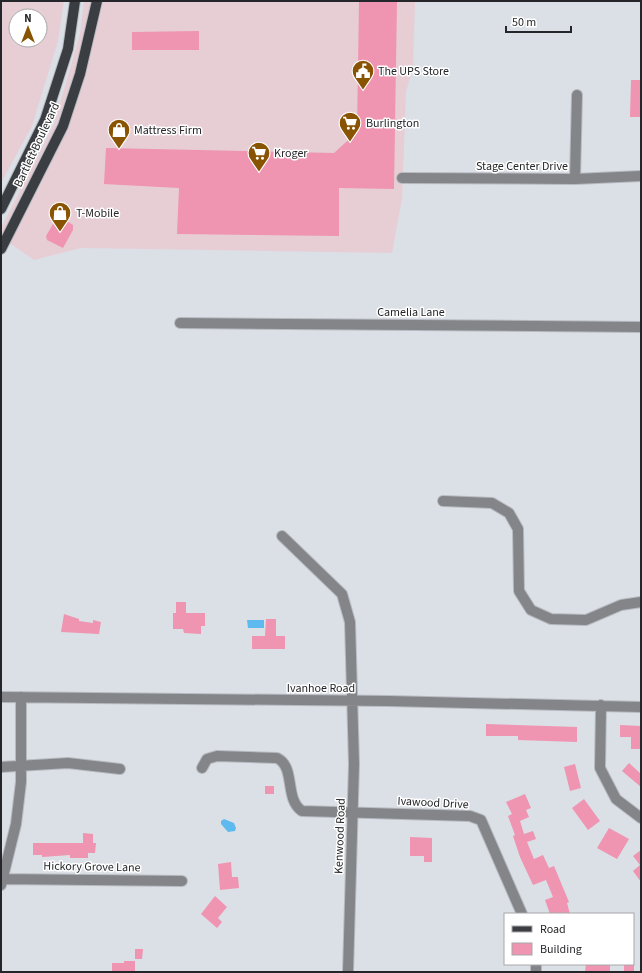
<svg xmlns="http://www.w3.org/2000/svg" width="642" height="973" font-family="'Source Sans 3',sans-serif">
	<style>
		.commercial { fill: #e7ced5; fill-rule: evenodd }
		.water { fill: #5ebaee }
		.building { fill: #ef94b1 }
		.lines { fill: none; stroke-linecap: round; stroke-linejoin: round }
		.minor-casing { stroke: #b7bac0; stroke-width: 12 }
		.major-casing { stroke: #b7bac0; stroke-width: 12 }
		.minor { stroke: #838588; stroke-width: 10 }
		.major { stroke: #3a3e42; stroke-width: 10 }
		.labels { text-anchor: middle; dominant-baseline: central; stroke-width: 3; stroke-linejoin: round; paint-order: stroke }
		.poi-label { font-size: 12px; fill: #252629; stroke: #fff; text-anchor: start }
		.street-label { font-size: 12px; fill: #252629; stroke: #fff }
	</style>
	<rect width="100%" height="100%" fill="#dbdfe6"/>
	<!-- commercial -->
	<path class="commercial" d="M1,1H64L58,41L32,126L1,183ZM16,16H40V40H16Z
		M84,1H415L413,67L406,92L402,199L392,253L81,248L34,260L1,237V228L54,124L80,34Z"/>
	<!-- water -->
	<path class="water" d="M247,620H264V628H248Z
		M224,819L234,823L236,828L235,831L228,832L221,824V821Z"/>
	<!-- building -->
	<path class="building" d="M359,1H397L394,189L339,188V236L177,234L179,188L104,184L106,148L334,153L357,132Z
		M199,31V50H132V32Z
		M631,80H641V117H630Z
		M57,217H60L73,225V230L63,248L47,240L46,236Z
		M176,602H186V613H205V626H201V634L184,633L183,629H173V613H176Z
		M64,614L79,619V621L93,623V620L101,622L99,634L61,632Z
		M266,619H276V636H285V649H252V636H265Z
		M486,724L577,727V742L518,740V736H486Z
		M620,725L641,726V749H631V737H620Z
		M629,763L641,774V787L622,771Z
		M575,764L581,788L570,791L564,767Z
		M265,786H274V794H265Z
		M525,794L531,808L526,810L529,817L520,821L524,834L533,831L536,839L527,842L534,859L543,855L549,868L554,866L569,902L567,903L570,914H550L545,900L553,897L546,880L533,885L520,857L513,836L515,835L508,816L512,814L506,802Z
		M584,799L600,821L588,830L572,808Z
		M609,828L629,839L617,859L597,848Z
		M83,833L93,834V843H96L95,853H88V858H70V855L42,857V855H33V843H83Z
		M410,837L432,838V862H424V856H410Z
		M641,850V882L633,871L640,865L633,856Z
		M231,862L232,877H238L239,888L220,890L218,864Z
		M215,896L227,907L218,918L222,922L217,928L201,914Z
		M135,949H143L142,959H135Z
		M124,961H135V972H112V963H124Z
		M586,964H610V972H585Z
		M624,965H634V972H624Z"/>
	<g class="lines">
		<!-- minor casing -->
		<g class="minor-casing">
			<path id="minor" d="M402,178L575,179L641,176
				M575,179L577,95
				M180,323L641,327
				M443,501L492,503L509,513L518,529L519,591L531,610L551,619L586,620L621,605L641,602
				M282,536L342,594L350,622L354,764L348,972
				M1,697L388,701L641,707
				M601,705L600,768L616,799L641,818
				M1,767L68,763L120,769
				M202,768L207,759L217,756L277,758C296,767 284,799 302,811L470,816L481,820L522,914
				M1,879L182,881
				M1,885L16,824L21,782V697
				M536,964V972"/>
		</g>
		<!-- major casing -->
		<g class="major-casing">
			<path id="major" d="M1,209L45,120L68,49L75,1
				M1,249L63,126L80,74L97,1"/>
		</g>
		<!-- minor -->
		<use href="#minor" class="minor"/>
		<!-- major -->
		<use href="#major" class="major"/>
	</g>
	<!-- icons -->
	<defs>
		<g id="civic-pin" transform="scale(1.15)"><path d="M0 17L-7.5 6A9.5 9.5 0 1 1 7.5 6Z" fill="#895402" stroke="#fff"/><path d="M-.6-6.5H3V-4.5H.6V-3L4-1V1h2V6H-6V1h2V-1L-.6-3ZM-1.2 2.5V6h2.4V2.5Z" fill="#fff"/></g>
		<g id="supermarket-pin" transform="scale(1.15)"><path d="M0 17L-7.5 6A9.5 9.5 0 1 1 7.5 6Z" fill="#895402" stroke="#fff"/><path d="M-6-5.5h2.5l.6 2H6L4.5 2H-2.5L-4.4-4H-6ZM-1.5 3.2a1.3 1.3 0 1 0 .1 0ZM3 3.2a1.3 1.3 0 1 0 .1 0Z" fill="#fff"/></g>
		<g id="shop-pin" transform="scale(1.15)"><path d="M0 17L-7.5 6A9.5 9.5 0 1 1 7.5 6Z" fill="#895402" stroke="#fff"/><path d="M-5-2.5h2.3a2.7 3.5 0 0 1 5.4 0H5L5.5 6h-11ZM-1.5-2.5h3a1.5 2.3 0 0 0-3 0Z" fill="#fff"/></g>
	</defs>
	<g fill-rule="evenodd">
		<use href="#civic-pin" x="363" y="71"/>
		<use href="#supermarket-pin" x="350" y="123"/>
		<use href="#shop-pin" x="119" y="130"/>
		<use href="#supermarket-pin" x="259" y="153"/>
		<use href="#shop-pin" x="60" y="213"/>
	</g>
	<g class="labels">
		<!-- poi labels -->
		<g class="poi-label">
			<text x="378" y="71">The UPS Store</text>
			<text x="366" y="123">Burlington</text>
			<text x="134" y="130">Mattress Firm</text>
			<text x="274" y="153">Kroger</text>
			<text x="76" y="213">T-Mobile</text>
		</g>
		<!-- street labels -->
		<g class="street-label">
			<text transform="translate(37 145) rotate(-65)">Bartlett Boulevard</text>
			<text x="522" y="166">Stage Center Drive</text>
			<text x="411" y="312">Camelia Lane</text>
			<text x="321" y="688">Ivanhoe Road</text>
			<text transform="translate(433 803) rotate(3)">Ivawood Drive</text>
			<text transform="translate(340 836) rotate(-88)">Kenwood Road</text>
			<text transform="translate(92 867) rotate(1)">Hickory Grove Lane</text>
		</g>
	</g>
	<!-- border -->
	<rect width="642" height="973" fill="none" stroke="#252629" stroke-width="4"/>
	<!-- legend -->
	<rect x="504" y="913" width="130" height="52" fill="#ffffff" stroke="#a8a8a9"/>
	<rect x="512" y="926" width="20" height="6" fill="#3a3e42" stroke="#a8a8a9"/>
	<text x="540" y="933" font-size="12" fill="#252629">Road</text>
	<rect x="512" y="943" width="20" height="12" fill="#ef94b1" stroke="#a8a8a9"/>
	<text x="540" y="953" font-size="12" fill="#252629">Building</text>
	<!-- north arrow -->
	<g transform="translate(28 28)"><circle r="19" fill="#ffffff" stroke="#a8a8a9"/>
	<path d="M0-3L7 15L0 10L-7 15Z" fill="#895402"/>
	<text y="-6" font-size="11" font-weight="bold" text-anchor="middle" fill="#252629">N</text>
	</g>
	<!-- scale -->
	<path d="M506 26v6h65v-6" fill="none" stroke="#252629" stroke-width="2"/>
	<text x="512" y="26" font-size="12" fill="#252629" stroke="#ffffff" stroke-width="3" paint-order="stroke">50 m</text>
</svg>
